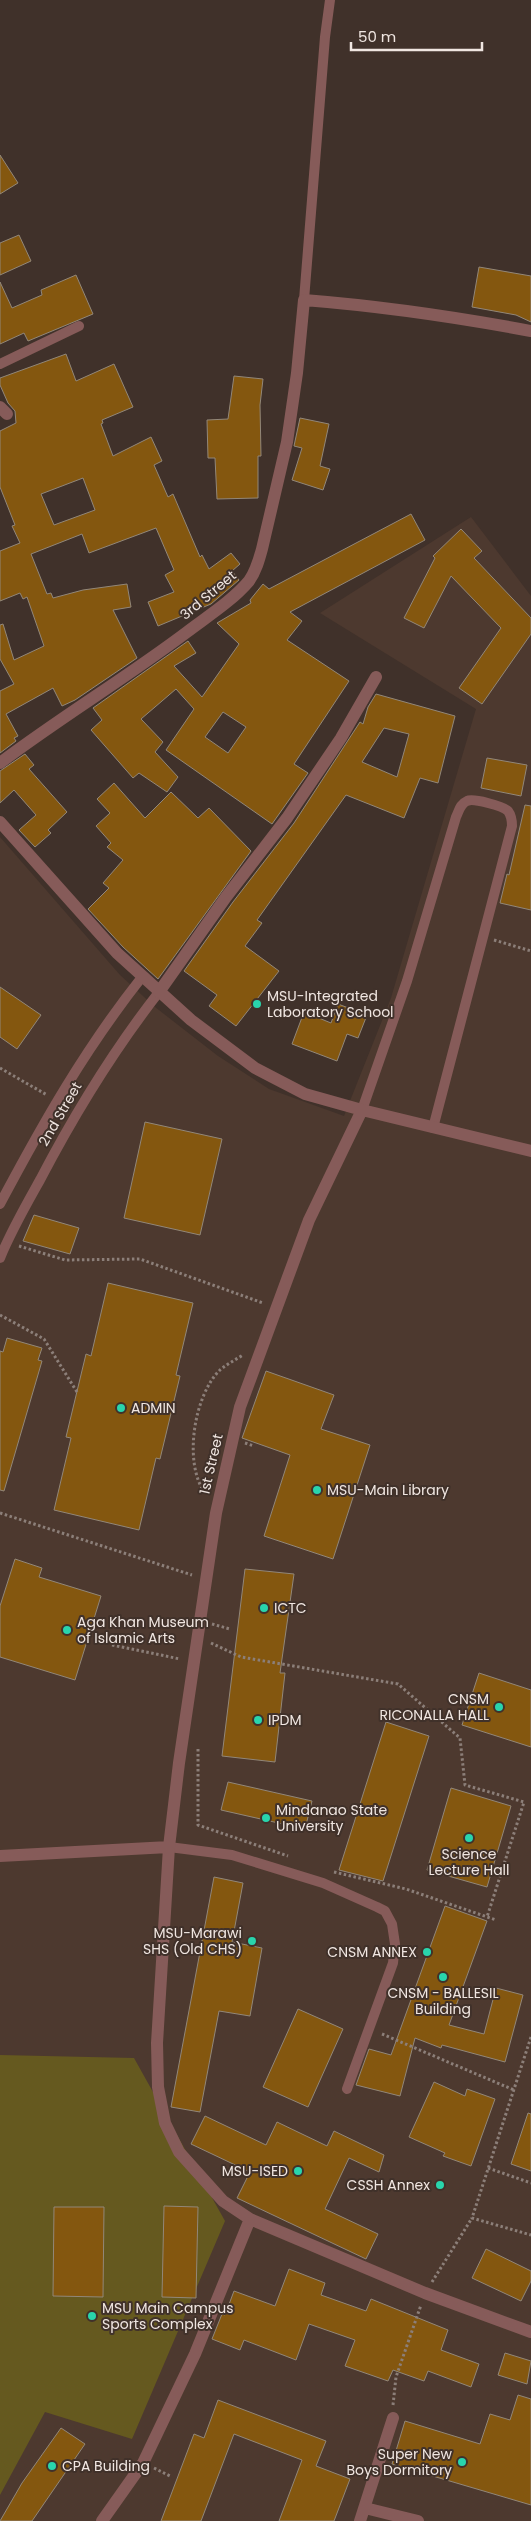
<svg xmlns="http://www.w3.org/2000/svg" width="531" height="2521" font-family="Poppins,sans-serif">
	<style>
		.built { fill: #4d392f }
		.green { fill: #65591f }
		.building { fill: #84570f; stroke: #928779; fill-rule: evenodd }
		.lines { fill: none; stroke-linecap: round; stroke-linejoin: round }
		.path { stroke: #8c7f79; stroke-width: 3; stroke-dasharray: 2.5 2.5; stroke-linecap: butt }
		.service { stroke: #865b59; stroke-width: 10 }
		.minor { stroke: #865b59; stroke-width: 12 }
		.poi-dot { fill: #29d5ac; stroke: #40312a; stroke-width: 2 }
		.labels { text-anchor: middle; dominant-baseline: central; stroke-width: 4; stroke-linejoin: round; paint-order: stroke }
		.street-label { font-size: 14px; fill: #f0e6e1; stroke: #40312a }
		.poi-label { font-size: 14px; fill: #f0e6e1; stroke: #40312a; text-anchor: start }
	</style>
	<rect width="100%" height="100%" fill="#40312a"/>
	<!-- built -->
	<path class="built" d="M471,517L531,596V2521H0V837L120,975L155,1007L218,1056L269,1089L344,1116L391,998L476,709L320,613Z"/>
	<!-- green -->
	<path class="green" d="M0,2055L134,2058L225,2221L132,2439L45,2412L0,2495Z"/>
	<!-- building -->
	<path class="building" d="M0,155L18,183L0,194Z
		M19,235L31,261L0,275V243Z
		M479,267L531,276V322L516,315L472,307Z
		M76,275L93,314L28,341L24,333L0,344V282L12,308L42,295L41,290Z
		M66,354L76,381L114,364L133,407L102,420L103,423L101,424L113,456L151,437L162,461L154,465L168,497L173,494L200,557L202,555L209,569L231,553L240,564L232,571L239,580L211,604L158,626L148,602L174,592L165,575L174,570L156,528L89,553L82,534L31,554L47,594L51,593L53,598L83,590L127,584L131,607L113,610L137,658L75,700L62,706L53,688L6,714L18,736L14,738L16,741L0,753V691L14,684L0,659V625L3,624L14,660L44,646L27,597L23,599L20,593L0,601V551L20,543L12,526L15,525L0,487V431L16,423L15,411L8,403L0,385V378ZM83,478L95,510L54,525L41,494Z
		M234,376L263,379L260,405L261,456H258V498L217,499L215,458H208L207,420L228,419Z
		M300,418L329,424L320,466L330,469L323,490L292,480L302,448L294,446Z
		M411,514L425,540L290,612L302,621L287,640L349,681L294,764L308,773L272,824L166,750L194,709L176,689L141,719L163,742L155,752L178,777L167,792L139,773L133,778L91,730L102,720L93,708L188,641L196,653L174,666L202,697L239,644L217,623L251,603L250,600L263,584L269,589ZM223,712L246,727L228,753L205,737Z
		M461,529L482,551L474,558L531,618V634L482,704L459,688L501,628L451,576L424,628L404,618L435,558L433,556Z
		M376,694L455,716L438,783L420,778L404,818L346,795L257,920L262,923L245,946L279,971L236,1026L209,1006L217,995L184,971L233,902L294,823L360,722L363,724L368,707ZM384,728L409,734L397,777L362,762Z
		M25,754L34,765L29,769L67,812L48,830L51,833L35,847L19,830L36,815L14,790L0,803V771Z
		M487,758L527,765L521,796L481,788Z
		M114,783L145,818L171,792L198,818L209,808L251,851L158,979L123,947L88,909L109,888L103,883L123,860L107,847L111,843L96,826L110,813L97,799Z
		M525,805L531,806V910L500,903L507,874L509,875Z
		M0,987L41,1015L17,1049L0,1037Z
		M338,1004L367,1015L358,1038L347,1034L337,1061L292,1044L304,1012L331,1023Z
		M145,1122L222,1139L200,1235L124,1218Z
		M34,1215L79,1228L70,1254L23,1241Z
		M108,1283L193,1303L176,1375L180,1376L160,1459L156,1458L139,1530L54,1510L71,1438L66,1437L86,1354L91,1356Z
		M7,1338L42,1348L38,1360L42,1361L4,1491L0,1490V1351L3,1352Z
		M266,1371L334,1395L321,1429L370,1445L333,1559L264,1536L290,1455L242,1438Z
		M15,1559L42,1568L39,1577L101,1596L75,1680L0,1657V1606Z
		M245,1569L294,1574L280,1673H285L275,1762L222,1756Z
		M479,1673L531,1690V1747L462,1725Z
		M386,1722L429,1736L383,1881L339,1870Z
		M228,1782L312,1801L305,1829L221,1810Z
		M451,1788L511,1806L487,1887L427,1870Z
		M214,1877L243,1883L232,1942L262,1948L250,2016L219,2011L200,2112L171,2107Z
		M445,1906L487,1921L449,2025L484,2034L496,1988L523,1995L505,2062L442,2045L441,2048L415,2038L400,2096L356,2085L369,2049L391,2055Z
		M298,2009L343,2029L308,2107L263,2087Z
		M434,2082L465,2096L467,2089L495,2099L471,2166L443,2156L445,2153L409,2137Z
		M528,2113L531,2114V2171L511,2164Z
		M205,2116L266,2145L277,2122L327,2146L334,2131L384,2155L379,2172L349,2158L325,2209L378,2234L366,2259L237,2198L250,2172L191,2144Z
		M164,2206L198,2207L196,2298L162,2297Z
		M54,2207H104L103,2297L53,2296Z
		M486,2249L531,2271V2281L521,2301L472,2278Z
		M289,2269L325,2283L321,2295L366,2311L371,2299L448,2330L441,2350L479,2364L471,2387L428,2371L424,2381L393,2370L388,2381L345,2366L355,2340L309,2324L296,2360L244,2340L240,2350L212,2339L222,2314L225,2315L234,2291L275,2306Z
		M505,2353L531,2361L527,2384L498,2375Z
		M518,2395L531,2399V2505L392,2464L405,2421L480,2444L490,2414L510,2420Z
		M218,2400L326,2441L316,2466L350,2479L334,2521H279L302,2460L234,2434L201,2521H161L194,2434L204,2438Z
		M61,2428L85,2444L32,2521H0L22,2483Z"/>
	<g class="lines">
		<!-- path -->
		<path class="path" d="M494,940L531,951
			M0,1068L47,1095
			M19,1246L65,1260L140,1259L263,1303
			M0,1315L44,1339L77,1392
			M245,1443L254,1446
			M205,1493C183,1463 194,1395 220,1370C227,1364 235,1360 243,1355
			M0,1513L192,1575
			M212,1624L230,1629
			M211,1643L241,1657L398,1684L460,1738L465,1785L524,1802L487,1917
			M112,1645L180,1659
			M198,1749V1825L288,1856
			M334,1872L406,1889L496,1920
			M382,2034L514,2090
			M531,2037L472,2218L531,2235
			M488,2168L531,2183
			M432,2282L472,2218
			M393,2405L396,2377L421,2305
			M154,2468L170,2476"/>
		<!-- service -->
		<path class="service" d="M304,300L325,37L330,0
			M0,364L79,326
			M362,1110L407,981L456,817C459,811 460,804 467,801C473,798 503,806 508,811C511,815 512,820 512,826L433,1128
			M0,1204C43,1123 85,1049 142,977
			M0,1258C11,1231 26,1205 40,1180C75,1113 113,1051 159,992
			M169,1847L232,1855L323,1883L377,1907L385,1911L392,1924L395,1944L393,1963L347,2089"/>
		<!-- minor -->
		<path class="minor" d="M0,407L7,414
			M0,763C61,717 126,678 187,632C208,616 232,601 249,581C256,571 259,560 262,549L287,442L297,373L304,300C380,306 456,317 531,331
			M0,822L117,953L191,1020L255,1068L305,1094L362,1110L531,1151
			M159,992L226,897L287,818L341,738L376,677
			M362,1110L309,1220L240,1407L216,1513L179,1763L169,1847L157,2043L158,2087L165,2123L179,2152L223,2201L250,2219L425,2293L531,2332
			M0,1856L169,1847
			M365,2508L418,2521
			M102,2521L143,2463L195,2354L250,2219
			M360,2521L393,2418"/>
	</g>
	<!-- markers -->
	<g class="poi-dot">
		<circle cx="257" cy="1004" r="5"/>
		<circle cx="121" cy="1408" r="5"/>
		<circle cx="317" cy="1490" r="5"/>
		<circle cx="264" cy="1608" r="5"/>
		<circle cx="67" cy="1630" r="5"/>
		<circle cx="499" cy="1707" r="5"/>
		<circle cx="258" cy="1720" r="5"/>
		<circle cx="266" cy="1818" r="5"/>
		<circle cx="469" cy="1838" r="5"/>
		<circle cx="252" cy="1941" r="5"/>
		<circle cx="427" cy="1952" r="5"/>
		<circle cx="443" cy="1977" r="5"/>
		<circle cx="298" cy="2171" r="5"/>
		<circle cx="440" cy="2185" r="5"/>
		<circle cx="92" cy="2316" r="5"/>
		<circle cx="462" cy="2462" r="5"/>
		<circle cx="52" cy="2466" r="5"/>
	</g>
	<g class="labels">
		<!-- street labels -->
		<g class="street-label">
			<text transform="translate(208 595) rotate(-40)">3rd Street</text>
			<text transform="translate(60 1114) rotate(-60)">2nd Street</text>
			<text transform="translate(211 1464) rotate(-77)">1st Street</text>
		</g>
		<!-- poi labels -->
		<g class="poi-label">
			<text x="267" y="996">MSU-Integrated<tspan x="267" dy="16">Laboratory School</tspan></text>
			<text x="131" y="1408">ADMIN</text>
			<text x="327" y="1490">MSU-Main Library</text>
			<text x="274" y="1608">ICTC</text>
			<text x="77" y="1622">Aga Khan Museum<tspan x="77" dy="16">of Islamic Arts</tspan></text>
			<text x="489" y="1699" text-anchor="end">CNSM<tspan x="489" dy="16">RICONALLA HALL</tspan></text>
			<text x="268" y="1720">IPDM</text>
			<text x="276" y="1810">Mindanao State<tspan x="276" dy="16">University</tspan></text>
			<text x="469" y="1854" text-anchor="middle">Science<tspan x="469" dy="16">Lecture Hall</tspan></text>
			<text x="242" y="1933" text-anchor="end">MSU-Marawi<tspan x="242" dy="16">SHS (Old CHS)</tspan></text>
			<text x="417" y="1952" text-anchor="end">CNSM ANNEX</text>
			<text x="443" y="1993" text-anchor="middle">CNSM - BALLESIL<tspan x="443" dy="16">Building</tspan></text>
			<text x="288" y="2171" text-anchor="end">MSU-ISED</text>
			<text x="430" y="2185" text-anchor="end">CSSH Annex</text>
			<text x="102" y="2308">MSU Main Campus<tspan x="102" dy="16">Sports Complex</tspan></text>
			<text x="452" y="2454" text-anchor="end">Super New<tspan x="452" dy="16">Boys Dormitory</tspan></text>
			<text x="62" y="2466">CPA Building</text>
		</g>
	</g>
	<!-- scale -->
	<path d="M351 42v8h131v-8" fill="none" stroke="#f0e6e1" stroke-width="2.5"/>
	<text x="358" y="42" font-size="15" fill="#f0e6e1" stroke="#40312a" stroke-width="4" paint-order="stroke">50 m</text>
</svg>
